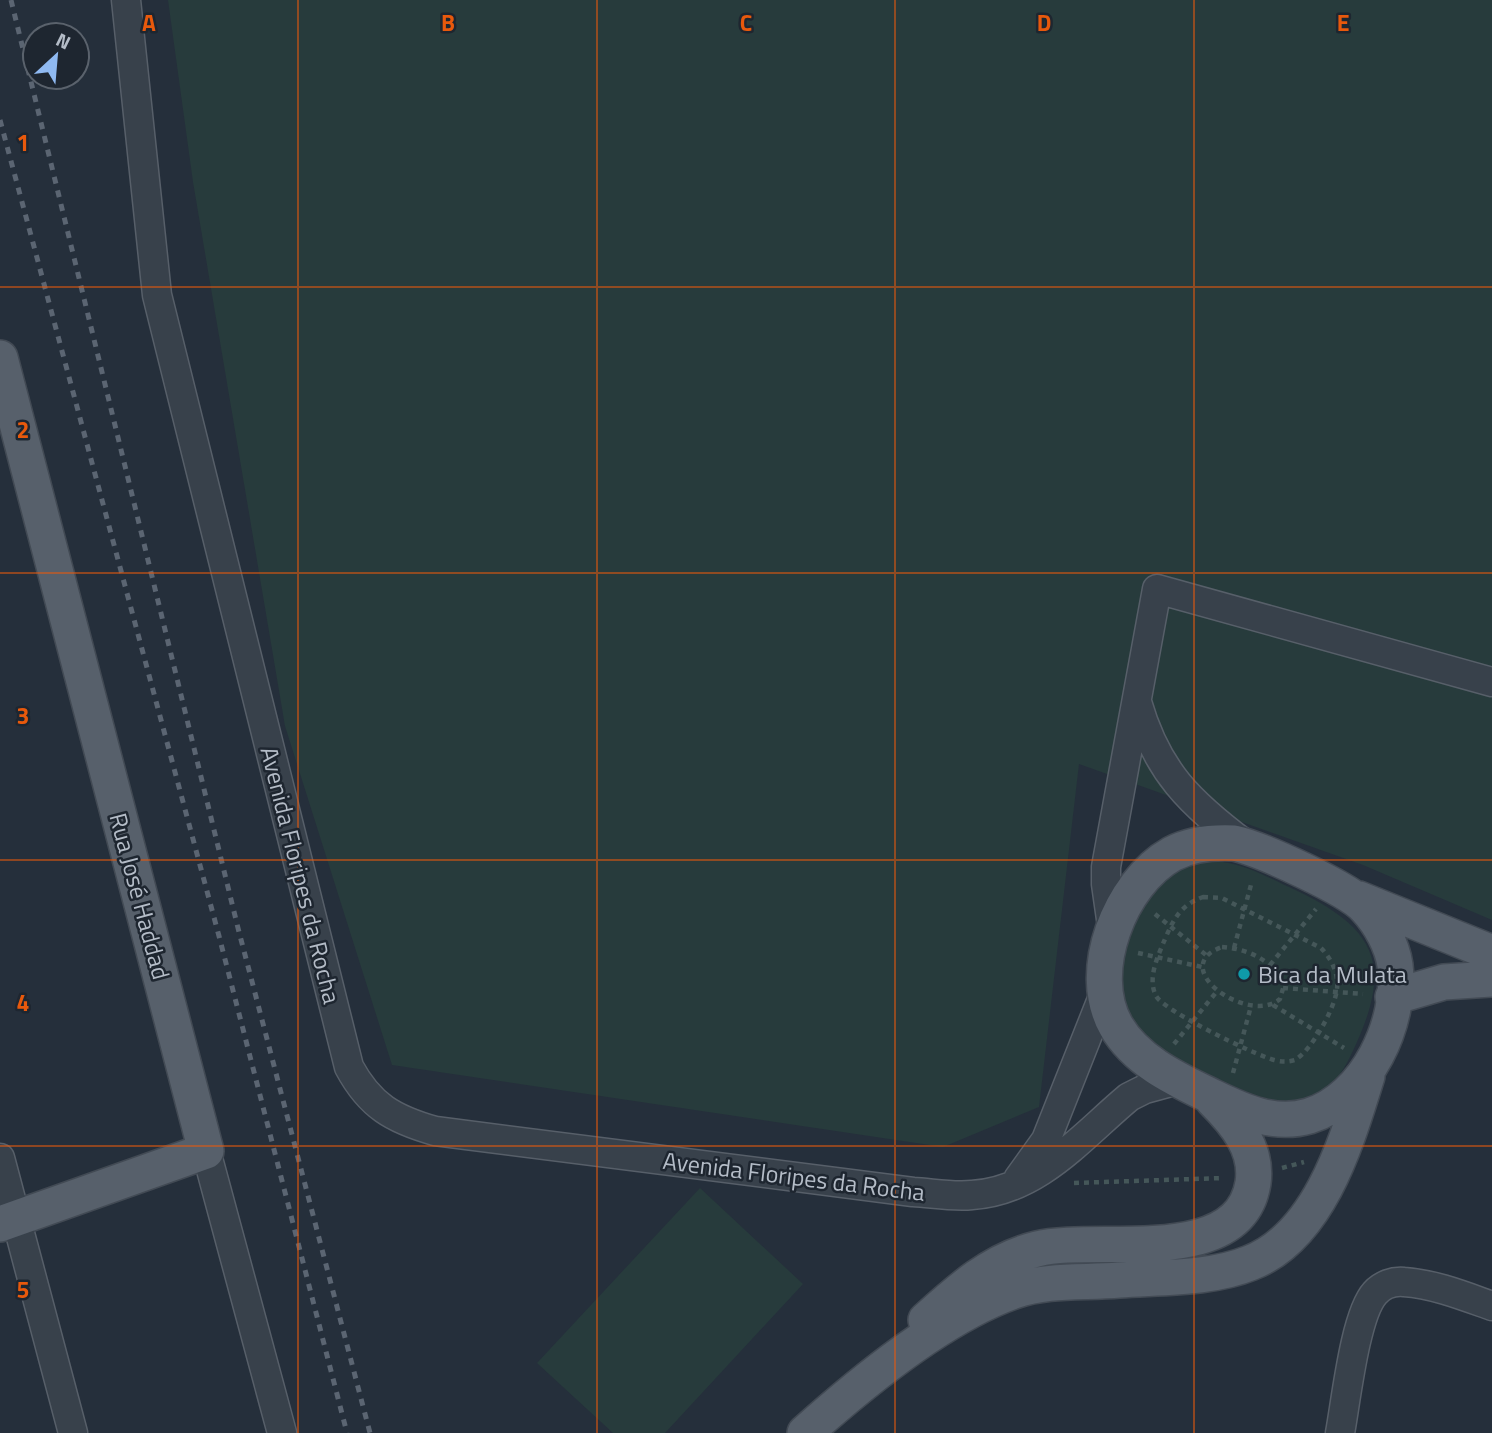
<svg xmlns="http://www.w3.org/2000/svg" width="1492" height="1433" font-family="'Titillium Web',sans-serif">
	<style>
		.green { fill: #273b3c }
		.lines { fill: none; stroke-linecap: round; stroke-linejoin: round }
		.minor-casing { stroke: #575f69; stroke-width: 31 }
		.major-casing { stroke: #424a54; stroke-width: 38 }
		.path { stroke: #455759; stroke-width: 4.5; stroke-dasharray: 5 5; stroke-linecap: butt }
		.minor { stroke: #38414b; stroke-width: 28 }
		.major { stroke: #57606b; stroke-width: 35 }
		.rail { stroke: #5b6572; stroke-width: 5; stroke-dasharray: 7 7; stroke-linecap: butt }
		.grid { fill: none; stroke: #e8590c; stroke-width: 2; stroke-opacity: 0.55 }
		.culture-dot { fill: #0f9aa8; stroke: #1e2630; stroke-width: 2.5 }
		.labels { text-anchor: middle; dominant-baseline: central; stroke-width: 5; stroke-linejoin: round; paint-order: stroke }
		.street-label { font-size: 24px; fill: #b4bcc7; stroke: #1e2630 }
		.poi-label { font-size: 24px; fill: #b4bcc7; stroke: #1e2630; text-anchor: start }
		.grid-label { font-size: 23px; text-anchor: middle; font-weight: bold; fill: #e8590c; stroke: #1e2630; stroke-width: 5; stroke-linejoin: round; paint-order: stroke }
	</style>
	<rect width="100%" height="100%" fill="#252f3b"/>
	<!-- green -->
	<path class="green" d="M168,0H1492V920L1363,865L1079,764L1039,1107L943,1147L392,1065L285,726L193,182Z
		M1204,860C1241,862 1257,872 1289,887C1381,929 1394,967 1350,1057C1313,1133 1252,1095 1196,1068C1176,1058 1147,1048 1133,1029C1102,986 1135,901 1175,872C1184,866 1194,864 1204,860Z
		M700,1188L803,1284L665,1433H613L537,1363Z"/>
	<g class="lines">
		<!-- minor casing -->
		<g class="minor-casing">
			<path id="minor" d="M126,0L157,295L349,1067C370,1106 393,1119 435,1131L913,1192C932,1193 952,1197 972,1195C1038,1191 1081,1137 1129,1097L1145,1089L1178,1080
				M1137,702C1157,772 1190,803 1246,845
				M1113,933L1106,884V867L1157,589L1492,682
				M206,1151L282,1433
				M0,1158L73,1433
				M1018,1179L1046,1140L1106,989
				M1340,1433C1346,1401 1355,1315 1375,1293C1382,1285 1393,1281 1404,1282C1434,1284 1464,1296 1492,1306"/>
		</g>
		<!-- major casing -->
		<g class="major-casing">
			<path id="major" d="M0,358L206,1151L0,1224
				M1234,843C1261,849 1349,889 1366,908C1380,923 1392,945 1395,965C1402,1022 1367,1098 1309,1116C1275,1126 1244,1112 1213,1097C1178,1080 1137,1062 1116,1026C1085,972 1120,883 1172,854C1191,844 1213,842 1234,843Z
				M1359,899L1492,953
				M1393,997L1444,982L1492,979
				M926,1320C959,1290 992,1260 1037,1249C1095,1234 1239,1270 1253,1183C1258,1149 1236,1123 1213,1100
				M805,1433C862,1382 942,1316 1014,1291C1048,1279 1084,1283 1119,1280C1161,1277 1211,1279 1250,1263C1320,1236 1347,1140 1367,1076"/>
		</g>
		<!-- path -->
		<path class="path" d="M1203,897L1222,898L1321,948C1331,958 1339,974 1337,989C1335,1008 1312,1050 1295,1060C1288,1062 1282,1062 1274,1060C1255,1055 1164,1011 1156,996C1147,978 1158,956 1165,939C1174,918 1181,905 1203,897Z
			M1155,914L1206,955
			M1222,947C1248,949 1272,959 1284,985L1280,999C1249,1026 1165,967 1222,947Z
			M1234,948L1252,881
			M1138,953L1202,967
			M1270,965L1316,909
			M1283,988L1363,994
			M1273,1005L1344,1048
			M1174,1044L1218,990
			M1233,1073L1251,1006
			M1282,1168L1304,1162
			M1074,1183L1223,1178"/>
		<!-- minor -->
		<use href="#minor" class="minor"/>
		<!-- major -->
		<use href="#major" class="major"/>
		<!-- rail -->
		<path class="rail" d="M11,0L238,928L370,1433
			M0,120L219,936L347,1433"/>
	</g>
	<!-- grid -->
	<path class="grid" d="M298,0V1433M597,0V1433M895,0V1433M1194,0V1433M0,287H1492M0,573H1492M0,860H1492M0,1146H1492"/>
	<!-- markers -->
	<circle class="culture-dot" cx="1244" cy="974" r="7"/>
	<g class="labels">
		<!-- street labels -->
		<g class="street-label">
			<text transform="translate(301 875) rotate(76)">Avenida Floripes da Rocha</text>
			<text transform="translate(140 896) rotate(75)">Rua José Haddad</text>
			<text transform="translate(794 1176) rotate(7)">Avenida Floripes da Rocha</text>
		</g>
		<!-- poi labels -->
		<g class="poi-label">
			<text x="1258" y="974">Bica da Mulata</text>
		</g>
	</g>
	<g class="grid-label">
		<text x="149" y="31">A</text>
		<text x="448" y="31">B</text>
		<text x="746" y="31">C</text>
		<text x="1044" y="31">D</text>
		<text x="1343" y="31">E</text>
		<text x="23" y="151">1</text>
		<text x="23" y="438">2</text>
		<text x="23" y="724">3</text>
		<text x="23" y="1011">4</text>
		<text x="23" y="1298">5</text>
	</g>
	<!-- north arrow -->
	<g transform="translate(56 56) rotate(26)"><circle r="33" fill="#1e2630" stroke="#5a626c" stroke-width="2"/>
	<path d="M0-5L12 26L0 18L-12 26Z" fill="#8fb9f1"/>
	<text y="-10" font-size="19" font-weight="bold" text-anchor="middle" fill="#b4bcc7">N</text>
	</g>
</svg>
